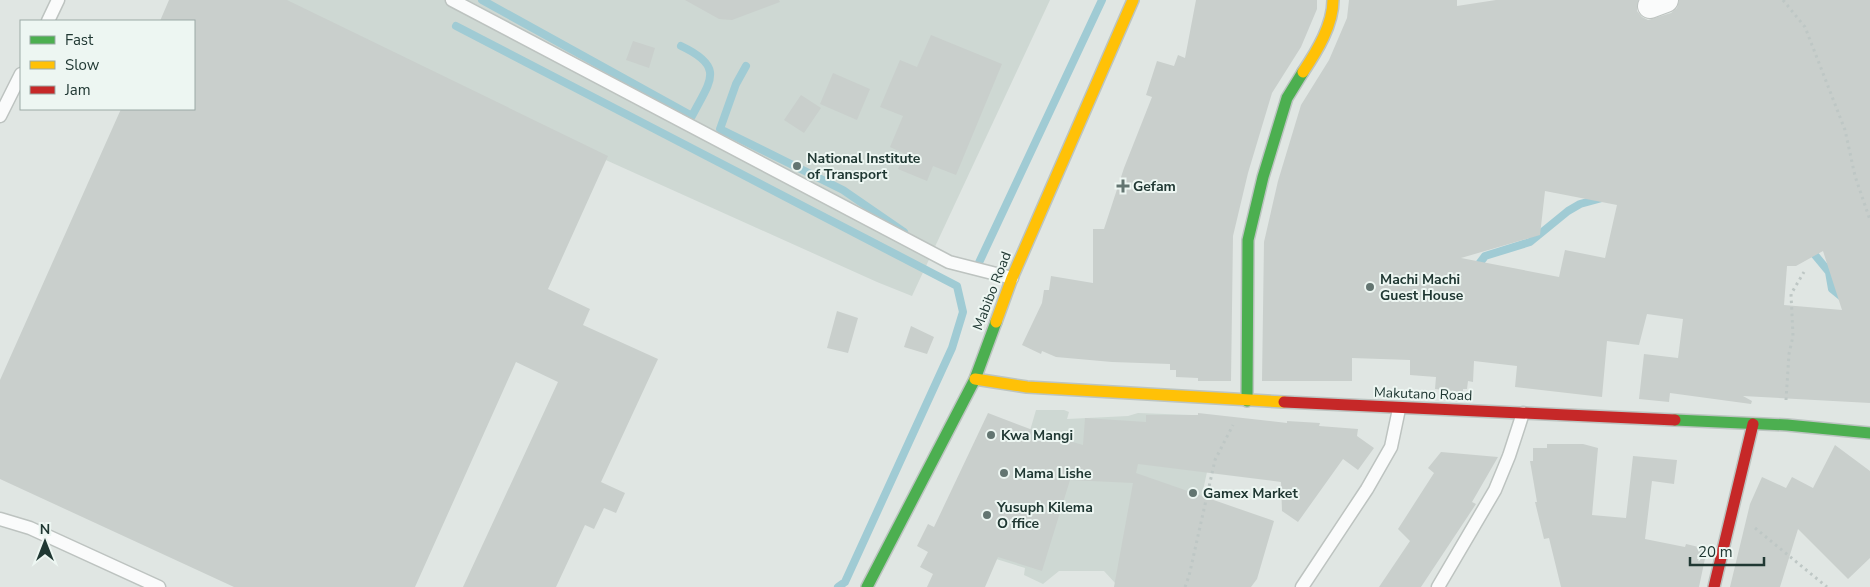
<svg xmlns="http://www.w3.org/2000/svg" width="1870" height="587" font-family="'Nunito Sans',sans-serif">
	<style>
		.built { fill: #ced8d3 }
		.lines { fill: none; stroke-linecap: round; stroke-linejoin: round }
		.stream { stroke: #a0cbd4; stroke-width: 8 }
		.building { fill: #c9cfcc; fill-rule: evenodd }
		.lane-casing { stroke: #bdc3c0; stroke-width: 15 }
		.street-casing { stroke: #bdc3c0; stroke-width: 26 }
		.fast-casing { stroke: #bcc4c1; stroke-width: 14 }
		.slow-casing { stroke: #bcc4c1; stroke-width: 14 }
		.jam-casing { stroke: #bcc4c1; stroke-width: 14 }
		.path { stroke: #bec7c5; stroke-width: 3; stroke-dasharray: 2.5 4; stroke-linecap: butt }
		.lane { stroke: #fafbfb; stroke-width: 12 }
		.street { stroke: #fafbfb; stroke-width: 24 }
		.fast { stroke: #4caf50; stroke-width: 11 }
		.slow { stroke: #ffc107; stroke-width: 11 }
		.jam { stroke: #c62828; stroke-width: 11 }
		.poi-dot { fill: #637571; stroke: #edf6f2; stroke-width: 2 }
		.labels { text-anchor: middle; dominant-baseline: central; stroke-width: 4; stroke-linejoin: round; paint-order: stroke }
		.poi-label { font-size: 14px; font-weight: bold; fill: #203833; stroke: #edf6f2; text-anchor: start }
		.street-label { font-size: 14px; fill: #203833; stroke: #edf6f2 }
	</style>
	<rect width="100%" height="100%" fill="#e0e6e3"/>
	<!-- built -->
	<path class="built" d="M264,0H1050L912,296L877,282L417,75Z
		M1036,410H1064L1069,412L1067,419L1128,416L1138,413L1219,416L1184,579L1143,587L1116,584L1104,571H1059L1043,584L1024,575L1025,568L993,558Z"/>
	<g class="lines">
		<!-- stream -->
		<path class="stream" d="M482,0L692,116C710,81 726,67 681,46
			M456,26L957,286L963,312L952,348L845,582L838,587
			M746,66L736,84L720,129L843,190L904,232
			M1810,249L1829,272L1832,289L1843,298
			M1479,264L1485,256L1530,242L1568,211L1580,204L1602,198
			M972,267L976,269L1102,0"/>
	</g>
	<!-- building -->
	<path class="building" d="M169,0H287L608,156L548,289L590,309L583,325L658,359L601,482L625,493L616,513L604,508L594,529L585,525L556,587H463L558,382L516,362L415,587H234L0,479V380L121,109H194V21H160Z
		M685,0H779L780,2L732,20L719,19Z
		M1196,0H1317V9L1301,47L1272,93L1248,173L1233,236L1231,381H1198V378L1176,377V370H1170V364L1112,362L1056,357L1042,351L1041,354L1022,345L1042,303L1044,290H1049L1051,276L1093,283V229H1104L1124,168L1152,97L1146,95L1157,61L1174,66L1178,55L1185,58Z
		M1349,0H1457V6L1496,0H1638L1637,11L1642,17L1648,20L1671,13L1677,8L1679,0H1870V403L1743,396L1752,401L1751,404L1670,393L1669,402L1639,399L1644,354L1678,358L1683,319L1647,314L1639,345L1607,341L1602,397L1515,387L1517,366L1474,361L1473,382L1468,381L1467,389H1463V392L1435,389L1436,377L1410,375V360L1352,358V381H1262L1264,242L1278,181L1301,105L1329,60L1347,18ZM1545,191L1617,205L1605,258L1565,250L1559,277L1461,258L1540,235ZM1823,251L1842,310L1784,305L1787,266H1796Z
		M931,35L1002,64L956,175L933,166L927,181L898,169L905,154L890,147L903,116L880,107L900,60L917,67Z
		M633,41L655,48L649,68L626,60Z
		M833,73L870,89L857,120L820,104Z
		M801,95L821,108L804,133L784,120Z
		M837,311L858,318L848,353L827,348Z
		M911,326L934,337L927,354L904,347Z
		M988,413L1038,432L1083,445L1085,418L1146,422V415H1198V413L1287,423V421L1320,423L1319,426L1358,429L1357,436L1374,448L1358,470L1343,459L1298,522L1282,511L1281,482L1138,464L1136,473L1274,521L1257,579L1251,587H1114L1133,483L1070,480L1042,571L998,557L985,587H927L933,574L920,567L928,552L917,546L928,524L934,527Z
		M1547,444H1583L1598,448L1592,515L1626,518L1633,456L1677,460L1674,484L1652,481L1645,539L1685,547L1686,544L1707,549L1699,587H1561L1549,538L1544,539L1535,502H1537L1530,461H1533V448H1547Z
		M1835,445L1870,471V558L1848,579L1798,529L1780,587H1730L1750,504L1762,477L1786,488L1792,477L1813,488Z
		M1441,452L1498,457L1472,502L1476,504L1421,587H1379L1410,541L1398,529L1434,473L1428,468Z"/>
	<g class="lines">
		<!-- lane casing -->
		<g class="lane-casing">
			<path id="lane" d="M452,0L949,262L1012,278
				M48,21L58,0
				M0,116L21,74
				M0,519L30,528L159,587
				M1302,587L1367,489L1391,447L1399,409
				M1438,587L1495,490L1509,456L1523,413"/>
		</g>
		<!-- street casing -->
		<g class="street-casing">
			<path id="street" d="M1650,6L1666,0"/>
		</g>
		<!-- fast casing -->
		<g class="fast-casing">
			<path id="fast" d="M1247,401L1248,240L1263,177L1287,98L1303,72
				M1675,420L1787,425L1870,433
				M867,587L975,379L996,322"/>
		</g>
		<!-- slow casing -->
		<g class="slow-casing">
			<path id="slow" d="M1303,72C1317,51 1333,25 1333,0
				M996,322L1012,278L1133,0
				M975,379L1027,387L1284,402"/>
		</g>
		<!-- jam casing -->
		<g class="jam-casing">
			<path id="jam" d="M1284,402L1675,420
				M1714,587L1753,424"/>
		</g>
		<!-- path -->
		<path class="path" d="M1783,0L1805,27L1845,130L1855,176L1870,220
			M1786,400L1789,354L1793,336L1791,294L1804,272
			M1755,528L1827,587
			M1185,587L1189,576L1215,460L1233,425"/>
		<!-- lane -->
		<use href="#lane" class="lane"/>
		<!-- street -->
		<use href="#street" class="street"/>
		<!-- fast -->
		<use href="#fast" class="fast"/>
		<!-- slow -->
		<use href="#slow" class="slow"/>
		<!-- jam -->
		<use href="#jam" class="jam"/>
	</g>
	<!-- markers -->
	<g class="poi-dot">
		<circle cx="797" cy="166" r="5"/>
		<path d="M1120.5 178.5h5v5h5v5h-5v5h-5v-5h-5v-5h5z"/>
		<circle cx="1370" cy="287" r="5"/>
		<circle cx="991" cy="435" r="5"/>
		<circle cx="1004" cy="473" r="5"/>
		<circle cx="1193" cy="493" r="5"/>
		<circle cx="987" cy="515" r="5"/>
	</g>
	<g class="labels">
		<!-- poi labels -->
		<g class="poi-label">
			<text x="807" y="158">National Institute<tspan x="807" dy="16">of Transport</tspan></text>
			<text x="1133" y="186">Gefam</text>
			<text x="1380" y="279">Machi Machi<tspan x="1380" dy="16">Guest House</tspan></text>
			<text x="1001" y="435">Kwa Mangi</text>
			<text x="1014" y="473">Mama Lishe</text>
			<text x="1203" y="493">Gamex Market</text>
			<text x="997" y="507">Yusuph Kilema<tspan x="997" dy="16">O ffice</tspan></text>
		</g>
		<!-- street labels -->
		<g class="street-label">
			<text transform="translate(992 291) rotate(-69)">Mabibo Road</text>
			<text transform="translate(1423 394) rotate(2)">Makutano Road</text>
		</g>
	</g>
	<!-- legend -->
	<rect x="20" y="20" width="175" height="90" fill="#edf6f2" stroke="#9baaa6"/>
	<rect x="30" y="36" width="25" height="8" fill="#4caf50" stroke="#9baaa6"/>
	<text x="65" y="45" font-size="15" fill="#203833">Fast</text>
	<rect x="30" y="61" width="25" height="8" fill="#ffc107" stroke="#9baaa6"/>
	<text x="65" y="70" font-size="15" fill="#203833">Slow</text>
	<rect x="30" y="86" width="25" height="8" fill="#c62828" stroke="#9baaa6"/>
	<text x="65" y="95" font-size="15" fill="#203833">Jam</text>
	<!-- north arrow -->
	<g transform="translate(45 542)" stroke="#edf6f2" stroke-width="4" paint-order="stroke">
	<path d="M0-4L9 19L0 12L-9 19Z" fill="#203833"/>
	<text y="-8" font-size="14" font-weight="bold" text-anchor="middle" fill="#203833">N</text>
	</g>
	<!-- scale -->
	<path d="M1690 557v8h74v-8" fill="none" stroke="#203833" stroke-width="2.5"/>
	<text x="1698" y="557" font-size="15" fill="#203833" stroke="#edf6f2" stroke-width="4" paint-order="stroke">20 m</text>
</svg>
